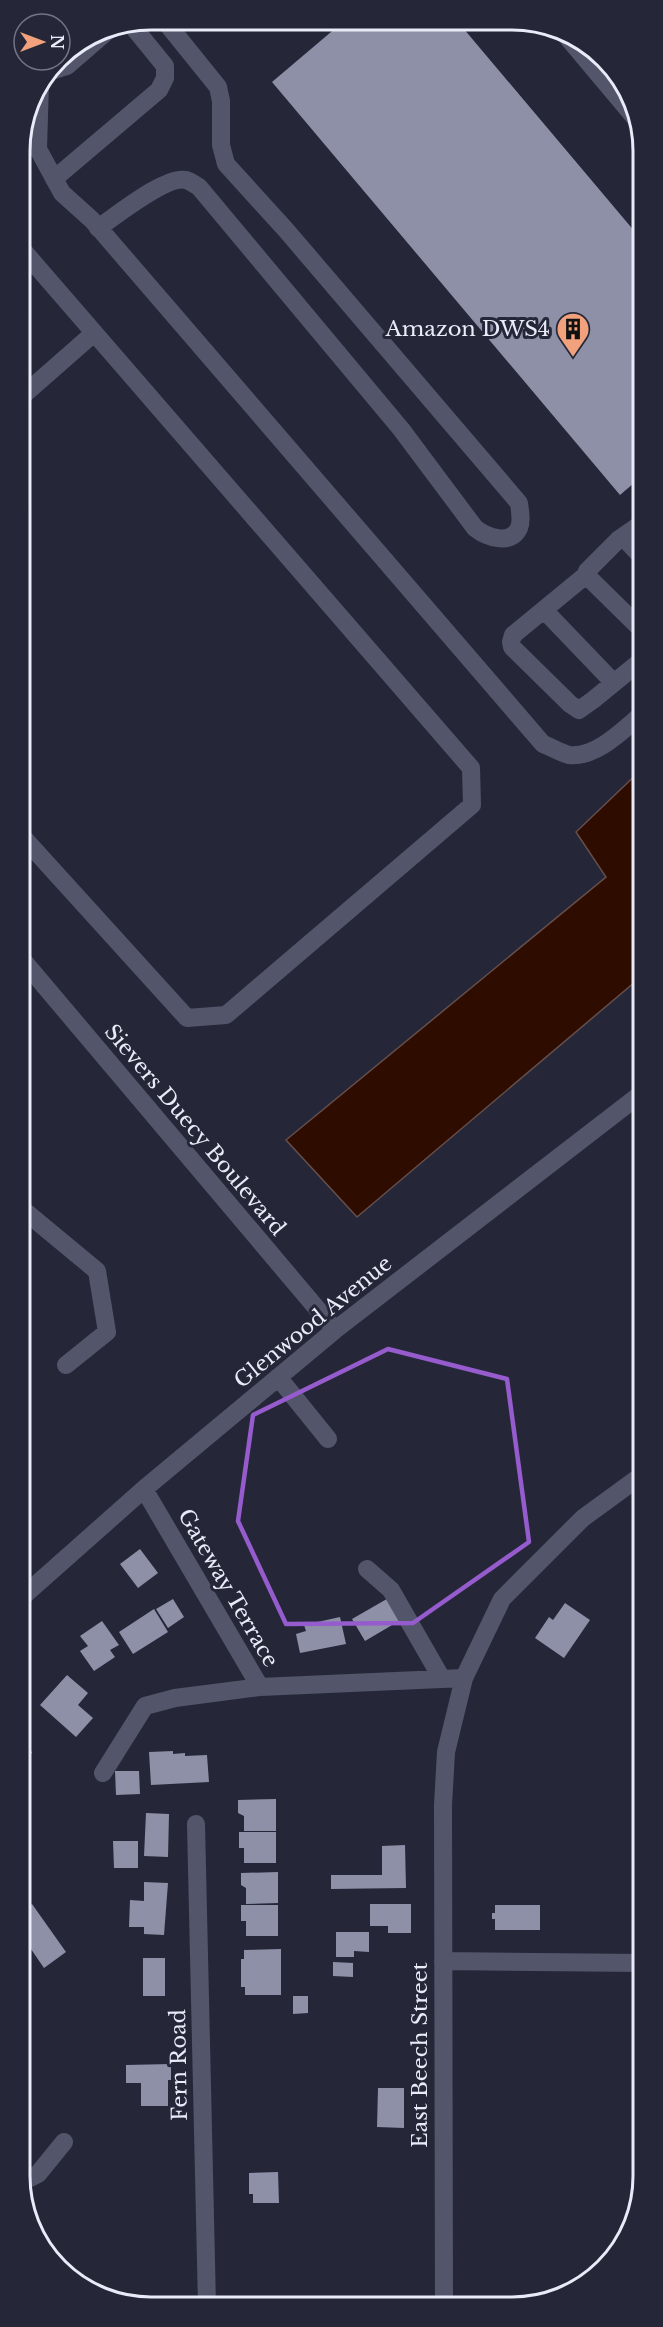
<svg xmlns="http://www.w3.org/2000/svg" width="663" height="2327" font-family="'Libre Baskerville',serif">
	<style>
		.water { fill: #2e0c00; stroke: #664f4a; stroke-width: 1.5 }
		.building { fill: #8d90a7 }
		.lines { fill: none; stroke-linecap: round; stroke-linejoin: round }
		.minor { stroke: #53566b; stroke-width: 18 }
		.marked { fill: none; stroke: #965ccd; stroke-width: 4.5; stroke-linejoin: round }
		.labels { text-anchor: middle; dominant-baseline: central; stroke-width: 6; stroke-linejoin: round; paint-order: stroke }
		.poi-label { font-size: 21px; fill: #e9ebf8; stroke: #252739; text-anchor: end }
		.street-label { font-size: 21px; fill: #e9ebf8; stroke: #252739 }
		.rim { fill: none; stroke: #e9ebf8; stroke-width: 3 }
	</style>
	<rect width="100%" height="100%" fill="#252739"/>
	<!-- water -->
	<path class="water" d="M642,769V976L357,1217L286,1140L606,877L576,832Z"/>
	<!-- building -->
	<path class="building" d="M344,21L458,22L641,239V477L620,495L272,82Z
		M642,1397V1412L635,1402Z
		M140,1549L158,1573L138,1588L120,1564Z
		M392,1596L404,1618L365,1641L352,1619Z
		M173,1599L184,1617L168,1628L156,1609Z
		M565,1603L590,1620L564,1658L535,1638L549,1617L553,1620Z
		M154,1609L168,1632L133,1654L119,1632Z
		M340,1617L346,1644L300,1653L296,1634L306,1631L304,1625Z
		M102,1621L119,1645L110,1650L115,1657L94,1671L80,1651L88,1646L80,1636Z
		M67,1675L88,1693L78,1705L93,1718L76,1737L40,1705Z
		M21,1727L32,1753L21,1758Z
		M173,1751V1754L185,1753V1756L207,1755L209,1782L151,1785L149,1752Z
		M115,1771H139L140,1794L116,1795Z
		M276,1799V1831H244V1816L238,1813V1800Z
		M146,1813L169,1814L168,1857L144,1856Z
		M239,1832H276V1863H244V1848H239Z
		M113,1841H138V1868H114Z
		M405,1845L406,1888L331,1889V1875H382V1846Z
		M278,1872V1903L246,1904V1888L241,1885V1873Z
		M144,1882L168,1883L164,1935L144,1934V1927H129L130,1900L144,1901Z
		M32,1904L66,1952L44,1968L22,1936V1911Z
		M370,1904H411V1933H388V1926H370Z
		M241,1905H278V1936H246V1921H241Z
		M495,1905H540V1930H495V1919H492V1913H495Z
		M336,1932H369V1952L354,1951V1957H336Z
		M281,1949V1995H245V1987H241V1959H244V1950Z
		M143,1958H165V1996H143Z
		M333,1962L353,1963V1977L333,1976Z
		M293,1996H308V2013L293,2014Z
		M171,2064V2080H168V2106H141V2083H126V2065Z
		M378,2088H404V2128L377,2127Z
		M278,2172L279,2203H253V2194H249V2173Z"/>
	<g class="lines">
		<!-- minor -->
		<path class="minor" d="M568,38L641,125
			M48,72L67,66L112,27
			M40,83L38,149L62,193L92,220L543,744C551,747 561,753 569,755C596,758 623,730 642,714
			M54,179L159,90L165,78V66L130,23
			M98,228C116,216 166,175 186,180C190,181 195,185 199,187L401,429L475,528C486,537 511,546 519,528C522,521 520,511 519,503L286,230L226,164L221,145V101L218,87L164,20
			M20,247L471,768L472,805L226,1015L187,1018L21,835
			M20,398L94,333
			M641,524L618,540L587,571L586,575L513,635L511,642L512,647L570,704L579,710L593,700L642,660
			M621,539H625L642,557
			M586,575L642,630
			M544,610L614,683
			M21,958L335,1330
			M21,1208L97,1271L107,1332L66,1365
			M278,1377L328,1439
			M144,1489L260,1687L464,1678
			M367,1569L391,1590L442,1679
			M21,1598L144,1489L335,1330L642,1093
			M103,1773L145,1706L175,1698L260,1687
			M196,1824L207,2305
			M443,1961L643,1963
			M22,2182L38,2174L64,2142
			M444,2305L443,1805L446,1752L464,1678L502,1599L583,1518L642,1475"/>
	</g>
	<!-- marked area -->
	<path class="marked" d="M388,1349L507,1379L529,1542L413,1623L286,1624L238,1521L253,1415Z"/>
	<!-- icons -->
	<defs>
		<g id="building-pin" transform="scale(1.725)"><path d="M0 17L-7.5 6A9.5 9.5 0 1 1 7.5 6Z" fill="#f1a17c" stroke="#252739"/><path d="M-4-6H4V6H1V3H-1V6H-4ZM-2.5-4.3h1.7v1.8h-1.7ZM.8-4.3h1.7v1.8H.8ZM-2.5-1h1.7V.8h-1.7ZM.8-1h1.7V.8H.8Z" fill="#111"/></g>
	</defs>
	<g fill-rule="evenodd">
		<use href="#building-pin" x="573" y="329"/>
	</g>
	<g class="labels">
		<!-- poi labels -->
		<g class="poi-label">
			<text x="550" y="329">Amazon DWS4</text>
		</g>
		<!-- street labels -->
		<g class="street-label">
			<text transform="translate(195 1130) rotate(50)">Sievers Duecy Boulevard</text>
			<text transform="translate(313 1322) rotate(-39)">Glenwood Avenue</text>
			<text transform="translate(228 1588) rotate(60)">Gateway Terrace</text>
			<text transform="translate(420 2055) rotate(-90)">East Beech Street</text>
			<text transform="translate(179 2065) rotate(-91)">Fern Road</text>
		</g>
	</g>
	<!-- crop -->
	<path d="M0 0H663V2327H0ZM151 30H512A121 121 0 0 1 633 151V2176A121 121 0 0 1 512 2297H151A121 121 0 0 1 30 2176V151A121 121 0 0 1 151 30Z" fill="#252739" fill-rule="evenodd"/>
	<path class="rim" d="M151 30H512A121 121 0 0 1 633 151V2176A121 121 0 0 1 512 2297H151A121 121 0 0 1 30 2176V151A121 121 0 0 1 151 30Z"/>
	<!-- north arrow -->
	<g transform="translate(42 42) rotate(90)"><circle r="28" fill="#252739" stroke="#737585" stroke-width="1.5"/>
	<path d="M0-4.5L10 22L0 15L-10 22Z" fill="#f1a17c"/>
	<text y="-9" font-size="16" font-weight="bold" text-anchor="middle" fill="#e9ebf8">N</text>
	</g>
</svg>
